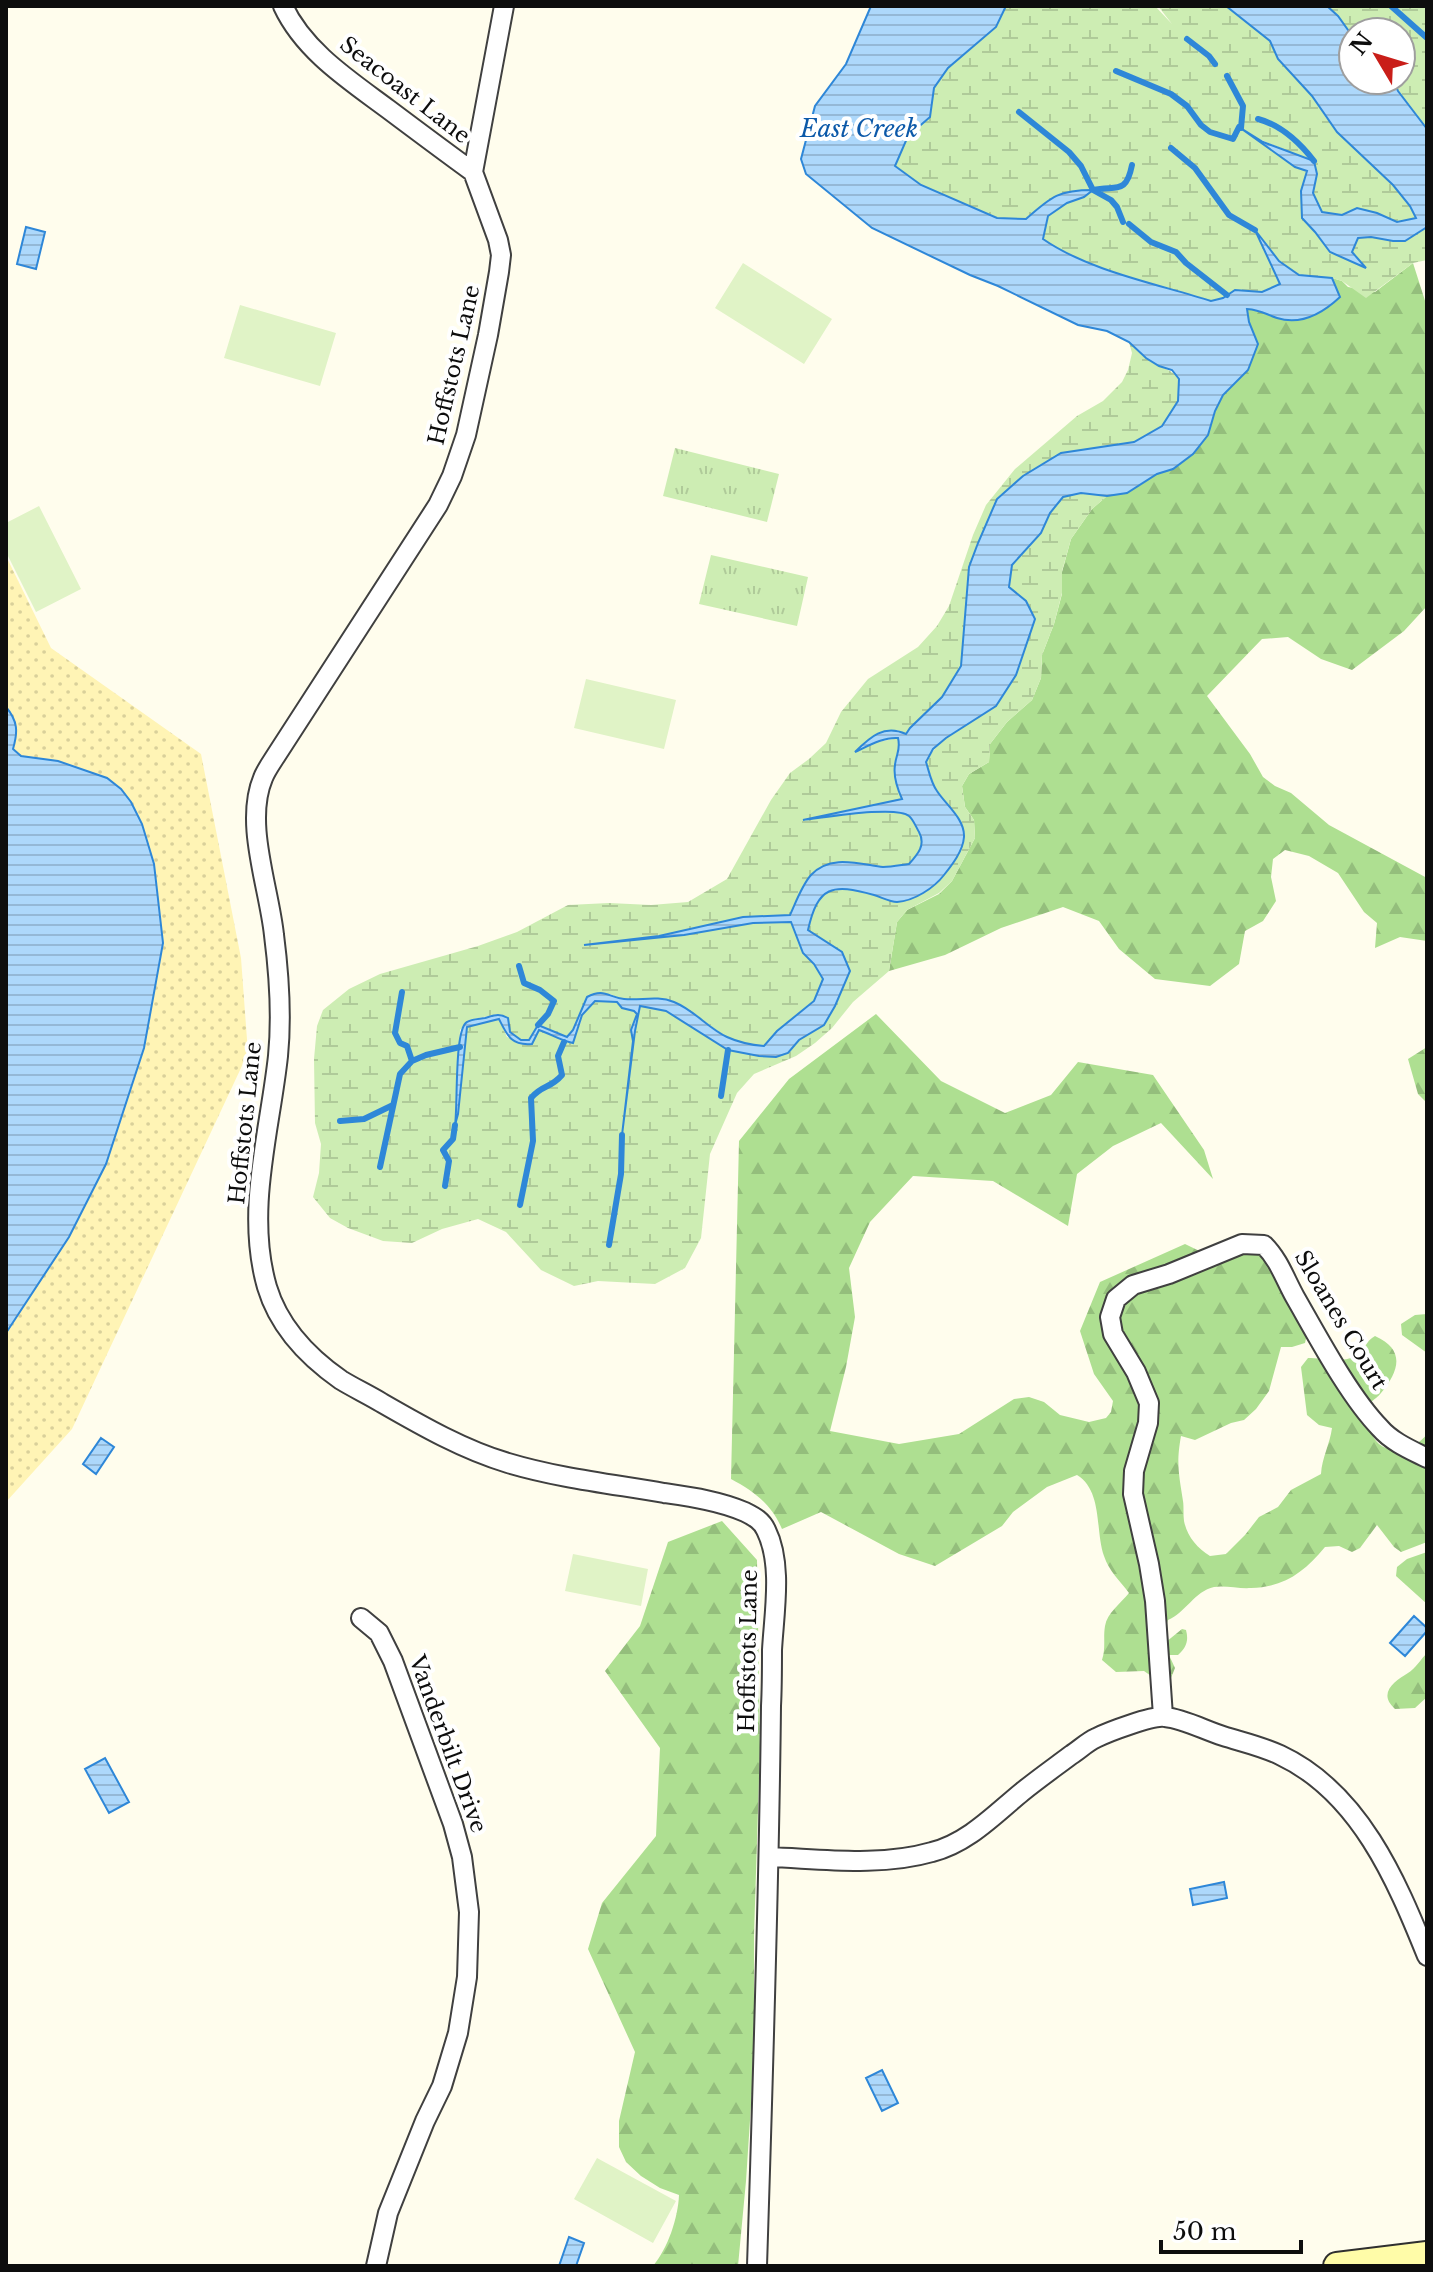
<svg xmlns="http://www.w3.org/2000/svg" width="1433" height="2272" font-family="'Libre Baskerville',serif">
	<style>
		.forest { fill: url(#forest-firs) }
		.wetland { fill: url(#wetland-marsh) }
		.sand { fill: url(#sand-dots) }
		.park { fill: url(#park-tufts) }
		.pitch { fill: #e0f3c6 }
		.water { fill: url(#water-rules); stroke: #2e87d8; stroke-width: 2 }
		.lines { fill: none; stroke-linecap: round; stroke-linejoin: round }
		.stream { stroke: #2e87d8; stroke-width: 6 }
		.street-casing { stroke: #404040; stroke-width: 22 }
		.secondary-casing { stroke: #2f2f2f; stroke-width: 30 }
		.street { stroke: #fff; stroke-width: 18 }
		.secondary { stroke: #fffca8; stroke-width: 26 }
		.labels { text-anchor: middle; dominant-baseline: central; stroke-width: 8; stroke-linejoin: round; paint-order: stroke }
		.street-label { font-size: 22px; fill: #0d0d0d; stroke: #fff }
		.water-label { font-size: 24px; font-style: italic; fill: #0c59a9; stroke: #fff }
	</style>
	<defs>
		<pattern id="forest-firs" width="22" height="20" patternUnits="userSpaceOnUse" patternTransform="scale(2)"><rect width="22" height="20" fill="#aedf91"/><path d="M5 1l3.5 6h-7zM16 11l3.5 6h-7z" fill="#94be7c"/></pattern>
		<pattern id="wetland-marsh" width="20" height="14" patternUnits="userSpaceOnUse" patternTransform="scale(2)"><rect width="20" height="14" fill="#cdedb3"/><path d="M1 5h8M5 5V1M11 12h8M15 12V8" fill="none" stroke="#afca99"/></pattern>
		<pattern id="sand-dots" width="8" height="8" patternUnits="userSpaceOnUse" patternTransform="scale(2)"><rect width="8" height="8" fill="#fff4b5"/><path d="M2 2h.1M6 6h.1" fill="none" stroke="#d9d09a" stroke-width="1.8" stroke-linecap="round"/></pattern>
		<pattern id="park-tufts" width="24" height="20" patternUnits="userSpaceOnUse" patternTransform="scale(2)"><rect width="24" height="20" fill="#cdedb3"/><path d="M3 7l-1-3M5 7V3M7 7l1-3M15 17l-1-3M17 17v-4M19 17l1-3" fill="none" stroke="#afca99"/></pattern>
		<pattern id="water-rules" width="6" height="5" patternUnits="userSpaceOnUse" patternTransform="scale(2)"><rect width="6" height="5" fill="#add8fb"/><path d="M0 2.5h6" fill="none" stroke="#94b8d6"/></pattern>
	</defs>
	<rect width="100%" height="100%" fill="#fffded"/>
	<!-- forest -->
	<path class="forest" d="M1413,263L1427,307V606L1404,631L1352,670L1321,659L1288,637L1262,639L1207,696L1250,754L1263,777L1275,786L1291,793L1329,825L1427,878V941L1400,937L1375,948L1377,923L1364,912L1338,873L1309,856L1285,850L1273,859L1271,877L1276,901L1263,921L1245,931L1239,964L1210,986L1155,979L1119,949L1099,921L1063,907L1001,928L945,955L889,971L897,922L907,910L939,894L952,881L975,838L974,820L965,807L962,786L969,774L989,762L990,744L1007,722L1032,700L1041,678L1042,655L1054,624L1062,594V572L1071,539L1092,509L1107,496L1127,493L1157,474L1173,469L1193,454L1208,435L1215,411L1223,395L1248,370L1258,344L1249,322L1247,309L1261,310L1278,319L1340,297L1332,278L1342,281L1348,287L1375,292Z
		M876,1014L941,1081L1005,1113L1051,1095L1078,1062L1153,1075L1204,1150L1213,1179L1161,1123L1113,1146L1077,1174L1068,1226L993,1181L913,1176L870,1222L849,1268L855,1317L846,1367L830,1431L899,1444L959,1434L1014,1399L1029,1397L1044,1402L1060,1415L1089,1422L1106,1418L1111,1412L1113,1401L1094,1374L1080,1331L1100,1282L1185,1244L1218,1260L1235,1258L1249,1252L1264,1255L1307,1334L1305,1343L1292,1347H1281L1269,1391L1256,1409L1244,1420L1231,1423L1195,1440L1181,1436C1176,1464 1179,1474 1183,1501C1184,1507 1183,1514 1184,1521C1187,1536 1197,1548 1210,1556L1226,1554L1245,1535L1259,1517L1278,1507L1291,1490L1321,1474C1322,1457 1330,1444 1332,1428L1319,1425L1307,1415L1301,1367L1308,1358C1322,1358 1348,1364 1358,1354C1366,1348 1366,1341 1375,1336C1406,1350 1399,1371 1381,1393C1378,1397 1374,1399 1371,1402C1368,1407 1366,1415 1364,1421C1369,1427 1373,1439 1379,1444C1394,1456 1417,1448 1427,1434V1542L1401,1552L1394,1547L1377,1525L1360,1548L1352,1552L1339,1546L1325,1547C1304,1572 1285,1587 1251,1588C1239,1589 1225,1585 1214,1587C1195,1591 1185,1613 1168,1620L1165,1629L1166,1642L1182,1629L1186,1630C1189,1641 1186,1648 1178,1655H1169L1175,1668L1171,1678L1165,1683L1154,1678L1144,1671L1116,1672L1102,1660C1106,1648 1103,1638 1105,1626C1107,1613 1121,1603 1129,1593C1120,1581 1109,1571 1104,1556C1095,1531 1103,1491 1077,1475L1047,1487L1013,1512L1002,1526L935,1566L899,1554L821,1512L782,1529C771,1504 755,1492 731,1479L739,1141L789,1079Z
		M1427,1047V1103L1418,1094L1408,1059Z
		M1427,1314V1353L1402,1335L1401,1324L1415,1315Z
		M722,1521L757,1560L760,1747L754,1935V2059L746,2181L738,2266H653C668,2248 678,2218 679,2195L660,2188L641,2176L626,2162L619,2147V2121L635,2052L588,1949L602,1903L656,1836L660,1748L605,1671L640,1626L668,1542Z
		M1427,1552V1604L1396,1576L1397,1567L1407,1559Z
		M1427,1653V1697L1415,1708L1395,1709C1377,1693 1395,1681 1408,1673C1415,1669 1421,1659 1427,1653Z"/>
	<!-- wetland -->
	<path class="wetland" d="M1006,6H1155L1172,24L1158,6H1226L1270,41L1278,59L1312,96L1326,118L1393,185L1410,206L1416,219L1397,222L1377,213L1342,215L1322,212L1313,193L1317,174L1314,162L1259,139L1295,167L1307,171L1301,191L1302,218L1315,232L1330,252L1364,266L1352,252L1358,238L1371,237L1393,241L1427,227V260L1413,263L1366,298L1342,281L1332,278L1299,275L1279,261L1258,234L1281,284L1262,292L1235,290L1223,298L1211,301C1157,283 1090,271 1043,239L1048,216L1067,203L1084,197L1092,190C1059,190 1050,198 1026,219L997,218L921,185L894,166L908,136L930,117L934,88L948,68L996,27Z
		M1327,6H1427V129L1398,91L1393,80H1401V32H1353V37L1338,16Z
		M1129,342C1136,349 1142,356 1150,361C1161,368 1171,369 1180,379L1178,401L1162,426L1134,442L1061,453L969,567L961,666L942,697L910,728L906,734L897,730L878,742L898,738L900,749L894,766L902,799L812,818C834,819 893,803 908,815C912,819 915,825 918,831C926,844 918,854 909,864L886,867L868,864L813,873L806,881L791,915L743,917L659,936L623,941L753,923L791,922L803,953L814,964L823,979L814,1001L777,1031L764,1046L749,1045L726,1037L692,1012L631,999H622L610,994L587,997L573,1030L567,1037L538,1025L529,1040H521L510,1032L509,1022L498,1014L469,1020L460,1030L457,1104L466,1027L499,1019L507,1037L532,1043L539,1030L555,1036L564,1042L580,1025L582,1015L595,1001L617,1002L622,1008L634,1011L637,1014L631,1030L633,1041L627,1094L634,1031L640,1006L666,1011L728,1050L759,1056L788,1053L799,1040L824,1025L835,1006L849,971L842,952L808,930C810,919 813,902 822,895C840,880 878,896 897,902L958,818L935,788L926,762C940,735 972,722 996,706L1026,601L1009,587L1012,565L1041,533L1050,513L1063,497L1081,493L1107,496L1092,509L1071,539L1062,571V593L1054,624L1042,655L1041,678L1032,700L1007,722L990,744L989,762L969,774L962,786L965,807L974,820L975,838L952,881L939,893L907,910L897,922L889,971L853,1002L832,1028L815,1043L796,1056L754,1074L737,1093L710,1154L701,1238L685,1268L655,1284L598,1281L574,1286L541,1270L506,1232L478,1219L442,1229L412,1243L383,1241L348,1228L330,1218L313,1197L319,1173L321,1144L315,1123L314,1059L317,1026L323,1010L349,989L380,974L478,946L517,932L568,905L609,903L651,905L688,902L727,879L771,800L790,773L809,759L826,743L841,712L868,679L918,647L937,626L949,606L973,535L986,505L1015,469L1077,416L1103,401L1122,382L1128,370L1132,353Z"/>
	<!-- sand -->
	<path class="sand" d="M6,556L51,648L201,754L241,958L248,1053L72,1429L6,1502V1333L69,1237L106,1164L6,743Z"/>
	<!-- park -->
	<path class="park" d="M675,448L779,474L767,522L663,496Z
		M711,555L808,577L797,626L699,604Z"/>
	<!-- pitch -->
	<path class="pitch" d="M743,263L832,319L804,364L715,308Z
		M240,305L336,333L320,386L224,358Z
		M39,506L81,589L36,612L6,552V523Z
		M586,679L676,700L664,749L574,728Z
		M573,1554L648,1569L641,1606L565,1591Z
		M597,2158L676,2201L653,2243L574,2199Z"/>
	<!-- water -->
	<path class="water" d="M871,6H1006L996,27L948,68L934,88L930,117L908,136L895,166L921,185L997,218L1026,219C1051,197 1058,190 1093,190L1084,197L1067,203L1048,216L1043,239C1089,271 1158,284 1211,301L1223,298L1235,290L1262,292L1280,284L1255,230L1279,261L1299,275L1332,278L1340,297C1323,313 1302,326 1277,318C1265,314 1261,310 1247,309L1249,322L1258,344L1248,370L1223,395L1215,411L1208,435L1193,454L1173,469L1157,474L1127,493L1107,496L1081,493L1063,497L1050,513L1041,533L1012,565L1009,587L1026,601L1035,619L1016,675L996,706L946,738L933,749L926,762C929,771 931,783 937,791C946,805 965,819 964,837C963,851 952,865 944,875C934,888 914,901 897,902C890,902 881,897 874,895C832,883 818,886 808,930L842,952L850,971L835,1006L824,1025L799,1040L788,1053L776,1057L759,1056L728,1050L666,1011L640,1006L635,1031L622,1135L633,1041L631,1030L637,1014L634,1011L622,1008L617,1002L595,1001L582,1015L573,1043C561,1041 551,1034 539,1030L532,1044C511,1046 507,1035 499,1019L467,1027L458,1114L455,1125C458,1107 454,1029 467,1022C471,1019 480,1019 485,1018C495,1015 499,1013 508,1018L510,1032L521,1040H529L538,1025L567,1037L573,1030L587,997C604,988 608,997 624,999C641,1001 656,995 674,1002C694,1010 708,1028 727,1037C738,1042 751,1045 764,1046L777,1031L814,1001L823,979L814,964L803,953L791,922L753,923L684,935L584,945L659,936L743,917L790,915C796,902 802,885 811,875C830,854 859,864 883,867C892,867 901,865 909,864C918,854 926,845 919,832C916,827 913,819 909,816C896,805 823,818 803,820L902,799C897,788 893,777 895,765C896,754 901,750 898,738C883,737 868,746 855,752C870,737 884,724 906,734L910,728L942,697L961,666L969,567L978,543L997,499L1023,476L1061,453L1134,442L1162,426L1178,401L1179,379L1172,370L1159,366L1146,358L1129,342L1107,331L1078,325L998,286L970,275L872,228L806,174L801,159L815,106L846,64Z
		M1226,6H1327L1338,16L1353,37V80H1393L1398,91L1427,129V227L1405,241H1393L1371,237L1358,238L1352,252L1366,268L1330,252L1315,232L1302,218L1301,191L1307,171L1295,167L1239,127L1263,142L1314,161L1317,174L1313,193L1322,212L1342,215L1357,208L1377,213L1397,222L1416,218L1410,206L1393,185L1337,132L1312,96L1278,59L1270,41Z
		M26,227L45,232L36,269L17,264Z
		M6,707C18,721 18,732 13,749L21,756L58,761L107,778L121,789L131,802L142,824L154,864L163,943L144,1048L106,1164L69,1237L6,1333Z
		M101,1438L114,1447L96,1474L83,1464Z
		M1414,1616L1427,1628V1631L1405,1656L1390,1643Z
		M105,1758L129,1802L109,1813L85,1769Z
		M1224,1882L1227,1898L1193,1905L1190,1889Z
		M882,2070L898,2103L882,2111L866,2078Z
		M569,2237L584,2243L576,2266H559Z"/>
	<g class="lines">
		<!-- stream -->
		<path class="stream" d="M1391,6L1427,38
			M1187,39L1209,56L1215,64
			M1116,71L1171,94L1187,106L1201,125L1210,132L1233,139L1239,127
			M1227,76L1243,106L1241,128
			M1019,112L1069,152L1081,166L1093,190L1111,200L1117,207L1123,222
			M1258,119C1281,125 1300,143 1314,161
			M1171,148L1195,168L1229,215L1255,230
			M1093,190C1117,185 1126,195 1132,165
			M1129,224L1151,242L1176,252L1186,263L1227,295
			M519,966L524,983L540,990L554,1001L548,1014L538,1025
			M402,992L395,1033L400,1043L407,1046L412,1061
			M721,1096L728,1050
			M340,1121L364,1119L393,1105
			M380,1167L400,1074L412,1061L426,1055L460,1047
			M445,1186L449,1161L443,1150L453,1139L455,1125
			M520,1205L533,1141L531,1098C543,1084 550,1089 562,1075L558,1056L564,1042
			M609,1245L621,1174L622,1135"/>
		<!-- street casing -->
		<g class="street-casing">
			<path id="street" d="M283,6C304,51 349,80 388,109C416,130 444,151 473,172
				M504,6L473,172L498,240L501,255L499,272L488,335L466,435L452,476L438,505L277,754C272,762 266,770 263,778C244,823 269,887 274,935C279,974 282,1016 278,1056C270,1131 245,1211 267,1287C279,1327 308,1357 341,1380C354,1388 369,1395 382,1403C422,1426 464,1450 508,1463C558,1478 612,1484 664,1493C691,1497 720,1501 745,1512C755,1517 762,1521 766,1530C783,1564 774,1613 772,1650C772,1669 772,1687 771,1706C769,1893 763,2079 757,2266
				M361,1618L379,1633L393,1661L453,1824L462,1857L469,1912L467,1977L458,2033L442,2086L425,2121L388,2213L376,2266
				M1163,1716L1155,1601L1149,1564L1133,1494L1134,1471L1148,1423L1149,1403L1136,1372L1113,1334L1110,1317L1116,1299L1133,1285L1169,1274L1242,1244L1264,1245C1279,1260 1285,1279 1295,1297C1318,1337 1349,1396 1380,1428C1392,1442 1411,1450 1427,1458
				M769,1857C822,1859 880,1867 932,1852C968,1843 995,1814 1022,1792C1038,1779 1055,1767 1071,1755C1079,1750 1087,1742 1096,1738C1108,1732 1153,1715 1165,1717C1184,1719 1204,1730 1223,1736C1242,1742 1261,1746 1280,1755C1359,1792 1396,1879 1427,1956"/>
		</g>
		<!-- secondary casing -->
		<g class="secondary-casing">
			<path id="secondary" d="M1337,2266L1427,2255"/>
		</g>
		<!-- street -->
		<use href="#street" class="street"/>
		<!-- secondary -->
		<use href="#secondary" class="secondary"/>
	</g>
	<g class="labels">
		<!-- street labels -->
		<g class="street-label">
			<text transform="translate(405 90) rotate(38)">Seacoast Lane</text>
			<text transform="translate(454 365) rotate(-77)">Hoffstots Lane</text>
			<text transform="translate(245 1123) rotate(-84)">Hoffstots Lane</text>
			<text transform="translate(1341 1320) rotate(59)">Sloanes Court</text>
			<text transform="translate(748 1651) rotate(-89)">Hoffstots Lane</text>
			<text transform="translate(448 1744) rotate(70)">Vanderbilt Drive</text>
		</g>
		<!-- water labels -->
		<g class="water-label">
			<text x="859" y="128">East Creek</text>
		</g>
	</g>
	<!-- border -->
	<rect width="1433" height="2272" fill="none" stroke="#0d0d0d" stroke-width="16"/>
	<!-- north arrow -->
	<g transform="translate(1377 56) rotate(308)"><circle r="38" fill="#ffffff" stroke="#9e9e9e" stroke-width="2"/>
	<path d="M0-6L14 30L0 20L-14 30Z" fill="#c91e19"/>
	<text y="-12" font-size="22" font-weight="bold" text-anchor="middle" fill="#0d0d0d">N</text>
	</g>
	<!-- scale -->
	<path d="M1161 2240v12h140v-12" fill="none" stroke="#0d0d0d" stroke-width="4"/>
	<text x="1173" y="2240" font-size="24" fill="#0d0d0d" stroke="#ffffff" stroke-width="6" paint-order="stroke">50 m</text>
</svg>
